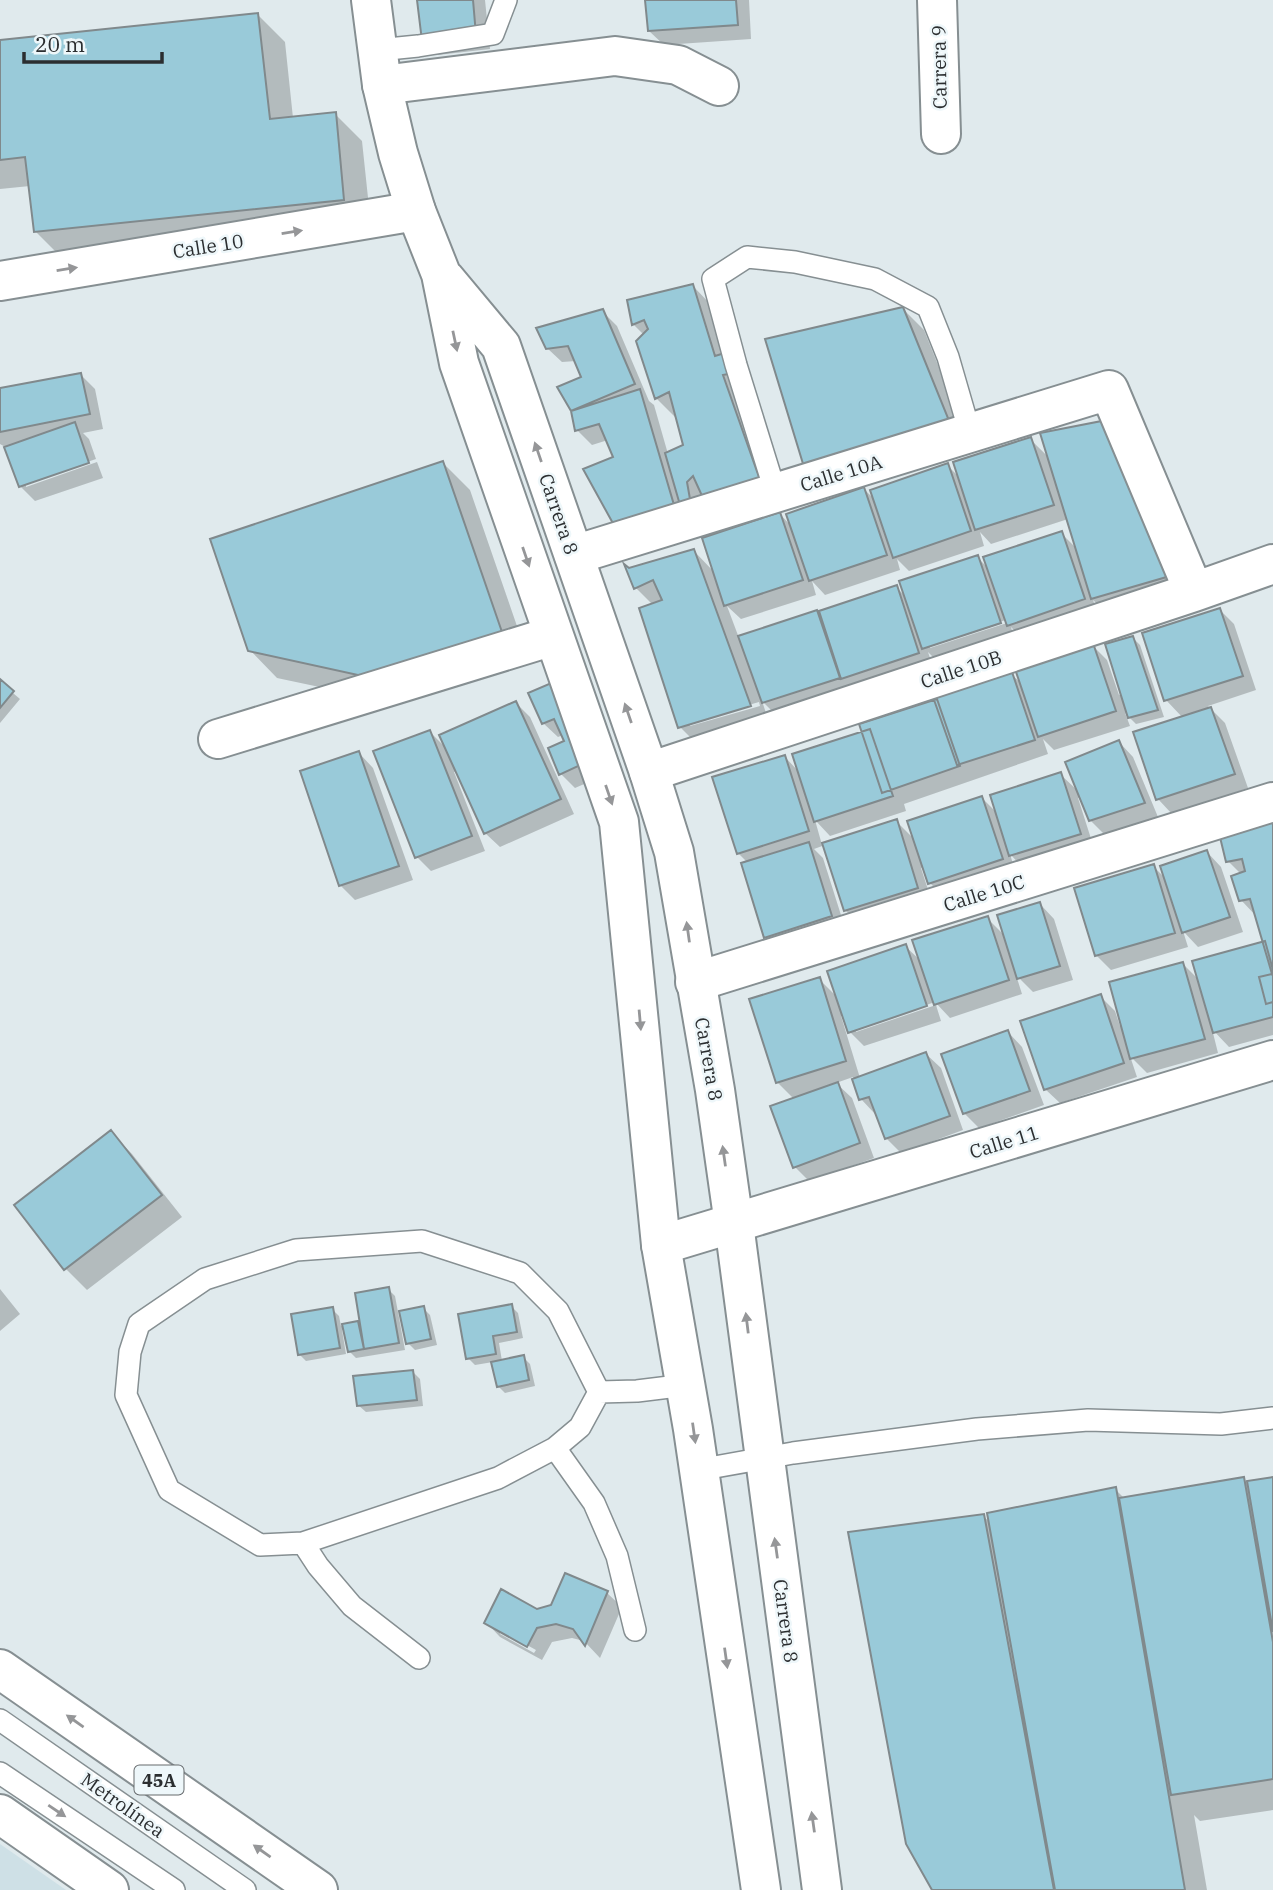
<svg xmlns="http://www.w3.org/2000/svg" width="1273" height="1890" font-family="'IBM Plex Serif',serif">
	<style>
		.built { fill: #cee0e6 }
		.shadow { fill: #0003; fill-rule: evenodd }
		.building { fill: #99cad9; stroke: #80898c; stroke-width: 2 }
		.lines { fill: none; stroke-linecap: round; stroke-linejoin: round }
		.service-casing { stroke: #868f92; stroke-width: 24 }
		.minor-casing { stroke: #868f92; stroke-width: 42 }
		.secondary-casing { stroke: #868f92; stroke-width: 42 }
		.trunk-casing { stroke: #868f92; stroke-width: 42 }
		.service { stroke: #fff; stroke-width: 21 }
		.minor { stroke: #fff; stroke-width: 38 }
		.secondary { stroke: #fff; stroke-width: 38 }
		.trunk { stroke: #fff; stroke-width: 38 }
		.oneway { fill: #959698 }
		.labels { text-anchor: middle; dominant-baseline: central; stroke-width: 5; stroke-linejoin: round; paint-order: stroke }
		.shield { fill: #eef7fa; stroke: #666a6d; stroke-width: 2 }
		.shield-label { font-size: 18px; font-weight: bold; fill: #2b2e30 }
		.street-label { font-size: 19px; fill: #2b2e30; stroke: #eef7fa }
	</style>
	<rect width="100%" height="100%" fill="#e0eaed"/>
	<!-- built -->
	<path class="built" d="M0,1844L66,1890H0Z"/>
	<!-- shadow -->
	<path class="shadow" d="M419,0H485L490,49L438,55L424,40Z
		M647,0H749L751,39L664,45L649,31Z
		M258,15L285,42L293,118L335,114L362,141L371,226L62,258L35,231L30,186L0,189V41Z
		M693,286L714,308L780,502L687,519L615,458L608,440L592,445L577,430L573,410L559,388L583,378L576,361L562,362L547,348L602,311L617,326L649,401L654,405L668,454L685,446L678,420L656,398L644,335L633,324Z
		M903,309L924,330L970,445L827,487Z
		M80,374L95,389L103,429L83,433L89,439L96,459L26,483V487L97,462L103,478L35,501L20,486L7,448L0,444V390Z
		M1030,439L1190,597L1113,619L1093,600L1098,614L1023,639L1011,627L1014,638L938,662L928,652L933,667L778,717L762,701L771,728L701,748L680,727L653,605L636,588L694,551L715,573L780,514L792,527L864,489L876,501L947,465L960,478ZM1068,519L1077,549L1061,533L989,569L977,557L906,597L896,587L822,618L816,612L739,638L727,606L741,619L816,595L812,581L825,595L900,570L897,559L909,571L984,546L980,532L991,544ZM1009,619L1010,622L930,648V644ZM759,702L760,706L690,726V722Z
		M443,463L470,490L528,658L395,703L277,678L250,650Z
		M1220,610L1234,624L1256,690L1208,706L1225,723L1248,788L1172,814L1158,799L1183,718L1166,700Z
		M1133,638L1140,645L1164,717L1136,724L1125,713L1130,726L1054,750L1043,739L1048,754L904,804L906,811L830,836L815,820L822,845L896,821L915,840L982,798L998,814L1060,774L1079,792L1119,742L1133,757L1158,817L1105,835L1090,820L1081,797L1078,798L1094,848L1025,870L1010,854L1016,874L944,897L930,883L924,867L921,868L932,902L860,925L845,910L825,845L814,849L823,858L846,931L780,951L765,937L748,863L738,853L785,757L799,772L863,733L1011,674L1022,684L1092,645L1107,660L1119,695L1122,694Z
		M0,682L20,699L0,723Z
		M555,683L605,775L575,788L561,774L566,742L563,735L558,737L543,723Z
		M516,703L530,717L574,814L500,847L485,833L457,771L454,772L485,851L431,871L417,857L430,732L447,749Z
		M359,753L373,768L413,880L355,900L340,885Z
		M1273,820V1035L1229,1047L1212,1029L1218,1053L1147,1073L1130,1056L1137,1077L1060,1103L1045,1089L1100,996L1115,1011L1120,1026L1123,1025L1183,964L1199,980L1265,943L1257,917L1241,900V874L1228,861Z
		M1207,852L1221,867L1243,932L1198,947L1183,931L1188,947L1111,970L1096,955L1153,866L1166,879Z
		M1040,904L1054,919L1073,980L1033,992L1016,975L1022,994L950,1018L935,1002L856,1029V1032L936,1005L941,1021L864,1046L850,1032L844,1015L841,1016L860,1078L926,1054L941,1068L963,1130L901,1153L886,1138L877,1113L875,1114L861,1099L853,1077L836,1083L852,1098L874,1158L809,1181L795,1167L794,1099L777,1082L819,979L838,998L905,946L922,962L987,918L1005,936Z
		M1008,1032L1022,1047L1044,1105L979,1128L964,1113Z
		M111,1132L132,1154L182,1217L87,1290L66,1269L17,1205Z
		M0,1289L20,1314L0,1331Z
		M388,1289L395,1296L405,1350L356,1358L349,1351L345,1329L342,1330L346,1354L306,1361L299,1354L332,1309L339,1316L341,1326L360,1322Z
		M511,1306L518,1313L523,1338L499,1343L502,1361L523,1357L530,1364L535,1386L505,1393L498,1386L493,1362L475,1365L468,1358Z
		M423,1308L430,1315L437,1345L415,1350L408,1343Z
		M413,1372L420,1379L423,1406L366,1412L358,1405Z
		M1243,1479L1248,1483L1273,1479V1810L1200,1821L1194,1815L1207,1890H934L983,1516L990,1522L1115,1489L1124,1498Z
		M607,1593L622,1607L600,1658L584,1641L572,1638L552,1642L542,1660L500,1637L486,1622ZM500,1630L536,1650L534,1653L500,1634Z"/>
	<!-- building -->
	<path class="building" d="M417,0H473L476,35L422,41Z
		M645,0H736L738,25L648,31Z
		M258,13L270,119L336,112L344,200L34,232L25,157L0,160V40Z
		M693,284L715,356L728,352L733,373L723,375L760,480L703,498L693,476L687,482L690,499L680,505L665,453L683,445L669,392L655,399L636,341L648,329L644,320L632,325L627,300Z
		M903,307L950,423L804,467L765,339Z
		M603,309L635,384L571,411L557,387L581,377L568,346L546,349L536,328Z
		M81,373L90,414L0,432V388Z
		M640,389L674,505L615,527L583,469L613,457L599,424L575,431L571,411Z
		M1107,420L1170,576L1091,599L1040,433Z
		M75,422L89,463L19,487L4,447Z
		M1031,437L1054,505L975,530L953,462Z
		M443,461L502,632L367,677L248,651L210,539Z
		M948,463L971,531L893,558L870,490Z
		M864,487L887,555L809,581L786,514Z
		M780,512L803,580L724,606L702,538Z
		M1062,531L1085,599L1007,626L983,557Z
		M694,549L751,706L678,728L639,608L662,600L653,580L634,589L624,564L629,568Z
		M978,555L1001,623L922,649L899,581Z
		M897,585L919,653L841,679L819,611Z
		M1220,608L1243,676L1164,701L1142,633Z
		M817,610L840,678L762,703L738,636Z
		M1133,636L1158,710L1128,718L1105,644Z
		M1093,643L1116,711L1038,737L1015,669Z
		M1012,672L1035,740L957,765L933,697Z
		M0,679L14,691L0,708Z
		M556,681L591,760L559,775L548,748L564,741L554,719L542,724L528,693Z
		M937,699L960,766L882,793L859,724Z
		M516,701L561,799L484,834L439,735Z
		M1211,707L1235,774L1156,800L1133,732Z
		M870,729L893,796L814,822L792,754Z
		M430,730L472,836L415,858L373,751Z
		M1119,740L1145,803L1089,821L1065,762Z
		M359,751L399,866L339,886L300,771Z
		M785,755L809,831L737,854L712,777Z
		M1061,772L1081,834L1009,856L990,795Z
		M982,796L1003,859L928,884L907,821Z
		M897,819L918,888L844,911L822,843Z
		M1273,819V1002L1266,1004L1259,977L1272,974L1250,899L1239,901L1231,876L1245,871L1242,859L1226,862L1219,833Z
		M809,842L832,916L764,938L741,863Z
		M1207,850L1230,917L1182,933L1160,866Z
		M1154,864L1175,933L1095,956L1074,888Z
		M1040,902L1060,966L1017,979L997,915Z
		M988,916L1009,980L934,1005L912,940Z
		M1265,941L1273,970V1017L1213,1033L1192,961Z
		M906,944L927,1006L848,1033L827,971Z
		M1183,962L1205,1039L1130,1059L1109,982Z
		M820,977L846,1061L776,1083L749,999Z
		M1101,994L1124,1063L1044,1090L1020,1021Z
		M1008,1030L1030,1091L963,1114L941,1054Z
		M926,1052L950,1116L885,1139L869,1097L859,1100L852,1079Z
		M838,1082L860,1143L793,1168L770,1106Z
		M111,1130L162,1195L64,1270L14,1205Z
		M389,1287L399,1343L364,1349L355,1293Z
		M512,1304L517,1332L493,1336L496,1354L466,1359L458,1314Z
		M424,1306L431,1339L406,1344L399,1311Z
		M333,1307L340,1348L298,1355L291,1314Z
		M358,1321L364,1349L348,1352L342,1324Z
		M524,1355L529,1380L497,1387L491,1362Z
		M413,1370L417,1400L357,1406L353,1376Z
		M1244,1477L1273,1642V1779L1171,1795L1119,1498Z
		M1273,1477V1632L1247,1481Z
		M1116,1487L1185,1890H1055L987,1513Z
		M984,1514L1054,1890H932L906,1844L848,1532Z
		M565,1573L608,1591L585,1646L573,1629L556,1624L537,1628L527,1647L484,1623L501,1589L537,1609L551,1605Z"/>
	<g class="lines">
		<!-- service casing -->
		<g class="service-casing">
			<path id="service" d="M378,50L418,46L493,34L506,0
				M776,494L736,365L713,279L747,257L795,262L875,279L928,307L948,357L970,433
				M422,1241L520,1273L558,1311L599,1392L580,1427L555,1448L498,1478L303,1543L260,1545L169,1490L126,1395L130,1352L139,1324L205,1279L296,1250Z
				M599,1392L637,1391L686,1385
				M555,1448L594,1503L617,1556L635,1630
				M698,1470L793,1453L977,1429L1088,1420L1221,1424L1273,1418
				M303,1543L318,1566L352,1606L419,1658
				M0,1720L245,1890
				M0,1773L174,1890"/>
		</g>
		<!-- minor casing -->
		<g class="minor-casing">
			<path id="minor" d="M937,0L941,134
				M382,85L615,56L678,65L719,86
				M0,281L416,211
				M574,555L1109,390L1194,592
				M218,739L553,636
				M649,772L1194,592L1273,564
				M695,982L1273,802
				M661,1245L1273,1060"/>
		</g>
		<!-- secondary casing -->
		<g class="secondary-casing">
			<path id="secondary" d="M371,0L382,85L398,153L416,211L441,274L459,363L619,822L661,1245L693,1429L761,1890
				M445,279L501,346L649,772L674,852L715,1090L734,1224L822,1890"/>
		</g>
		<!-- trunk casing -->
		<g class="trunk-casing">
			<path id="trunk" d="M0,1669L318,1890
				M0,1814L109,1890"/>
		</g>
		<!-- service -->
		<use href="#service" class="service"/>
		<!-- minor -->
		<use href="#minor" class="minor"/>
		<!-- secondary -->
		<use href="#secondary" class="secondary"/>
		<!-- trunk -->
		<use href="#trunk" class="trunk"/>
	</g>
	<!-- one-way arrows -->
	<defs><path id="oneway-solid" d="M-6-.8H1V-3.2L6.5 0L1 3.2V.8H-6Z" transform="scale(1.75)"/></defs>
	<g class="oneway">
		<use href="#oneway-solid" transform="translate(292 232) rotate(-9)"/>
		<use href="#oneway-solid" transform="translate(67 269) rotate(-9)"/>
		<use href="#oneway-solid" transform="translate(455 341) rotate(78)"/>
		<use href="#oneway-solid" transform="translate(538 452) rotate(-109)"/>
		<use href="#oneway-solid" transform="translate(526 557) rotate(71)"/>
		<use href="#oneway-solid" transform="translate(628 713) rotate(-109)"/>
		<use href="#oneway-solid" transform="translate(609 795) rotate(71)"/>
		<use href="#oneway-solid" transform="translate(688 932) rotate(-98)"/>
		<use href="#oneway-solid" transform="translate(640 1020) rotate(85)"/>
		<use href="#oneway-solid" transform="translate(724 1156) rotate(-98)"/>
		<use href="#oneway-solid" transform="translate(747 1323) rotate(-97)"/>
		<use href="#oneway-solid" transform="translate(694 1433) rotate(82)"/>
		<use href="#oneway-solid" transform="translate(776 1548) rotate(-98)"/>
		<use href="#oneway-solid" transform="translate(726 1658) rotate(82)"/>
		<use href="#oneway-solid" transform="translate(75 1721) rotate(-145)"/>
		<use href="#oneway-solid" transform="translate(57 1811) rotate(34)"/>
		<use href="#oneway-solid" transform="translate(813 1822) rotate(-98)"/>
		<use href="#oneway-solid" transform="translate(262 1851) rotate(-145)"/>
	</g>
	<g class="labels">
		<!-- shield labels -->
		<rect class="shield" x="134.5" y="1765.5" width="49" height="29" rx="5"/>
		<g class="shield-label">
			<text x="159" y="1780">45A</text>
		</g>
		<!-- street labels -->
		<g class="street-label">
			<text transform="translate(939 67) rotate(-91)">Carrera 9</text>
			<text transform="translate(208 246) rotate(-9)">Calle 10</text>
			<text transform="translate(841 473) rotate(-17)">Calle 10A</text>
			<text transform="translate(559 514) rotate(71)">Carrera 8</text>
			<text transform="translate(961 669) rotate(-18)">Calle 10B</text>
			<text transform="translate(984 893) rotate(-17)">Calle 10C</text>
			<text transform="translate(709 1059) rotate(80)">Carrera 8</text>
			<text transform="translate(1004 1142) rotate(-17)">Calle 11</text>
			<text transform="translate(786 1621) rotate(82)">Carrera 8</text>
			<text transform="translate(123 1805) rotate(35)">Metrolínea</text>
		</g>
	</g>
	<!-- scale -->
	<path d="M24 52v10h138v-10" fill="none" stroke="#2b2e30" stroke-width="3.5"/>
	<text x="35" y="52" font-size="21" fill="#2b2e30" stroke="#eef7fa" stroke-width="5" paint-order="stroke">20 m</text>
</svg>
